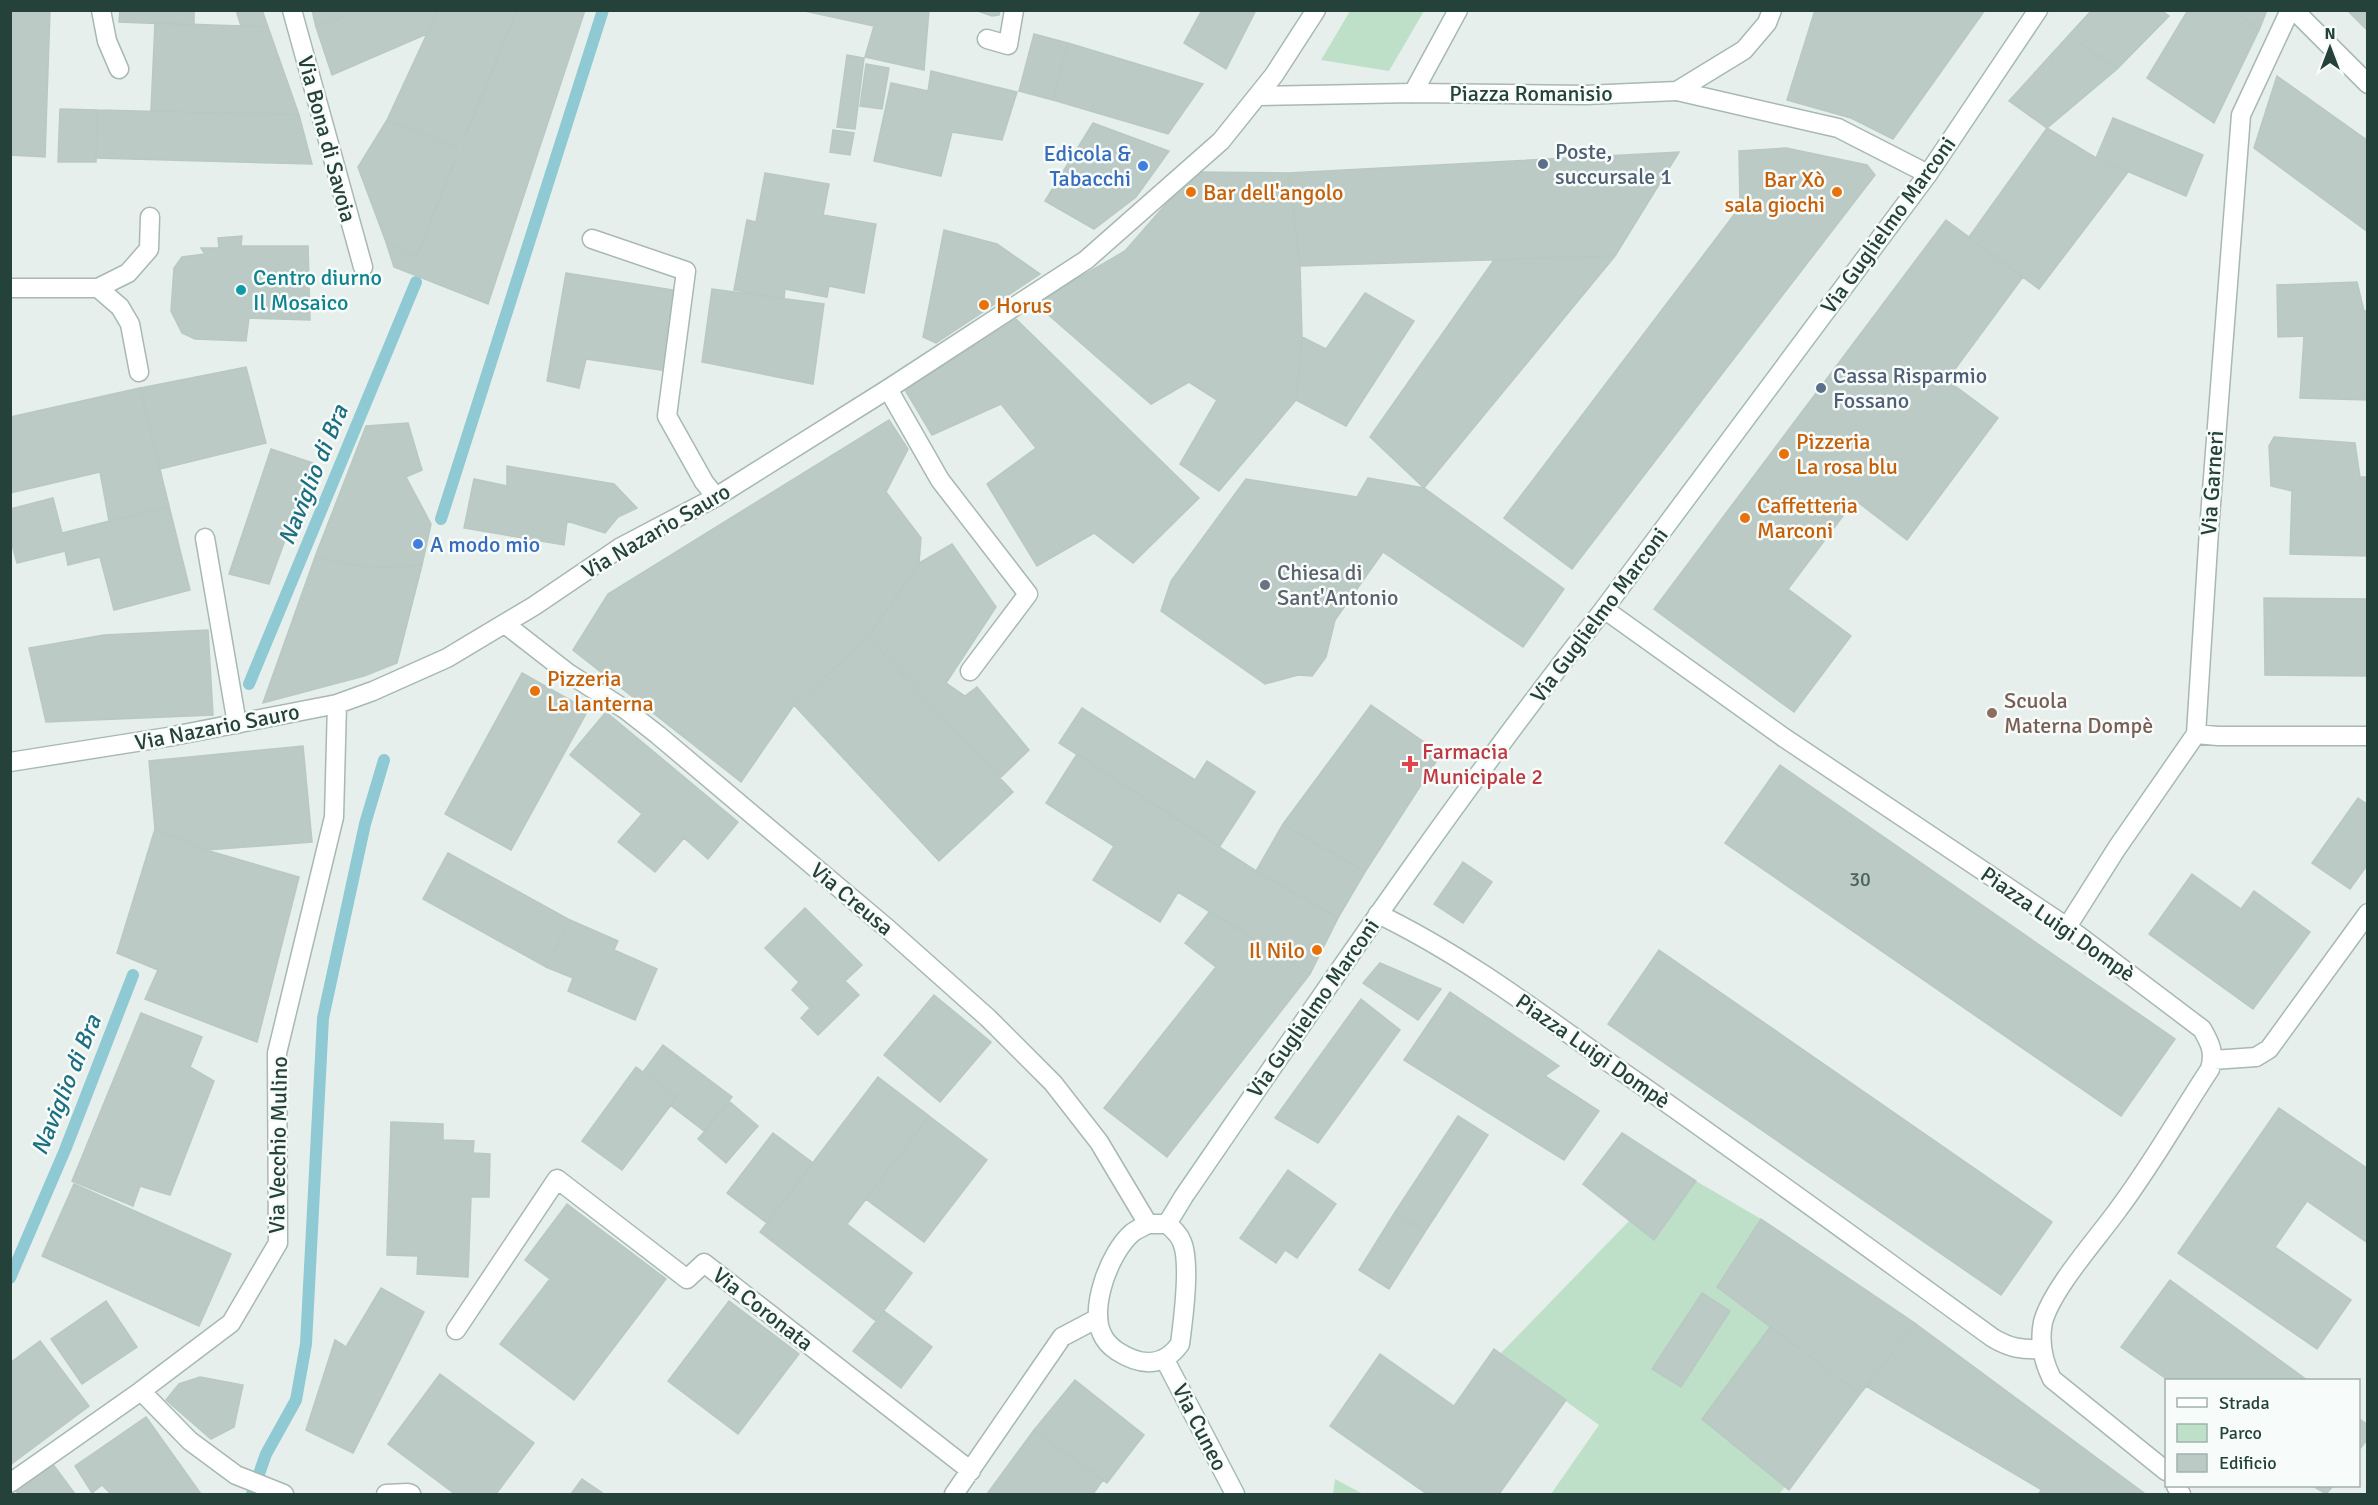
<svg xmlns="http://www.w3.org/2000/svg" width="2378" height="1505" font-family="Signika,sans-serif">
	<style>
		.green { fill: #bfe0c8 }
		.lines { fill: none; stroke-linecap: round; stroke-linejoin: round }
		.stream { stroke: #8ec9d4; stroke-width: 12 }
		.building { fill: #bbcac4; stroke: #b8c9c2; stroke-width: 1.5 }
		.service-casing { stroke: #a8b8b2; stroke-width: 21 }
		.pedestrian-casing { stroke: #a8b8b2; stroke-width: 21 }
		.minor-casing { stroke: #a8b8b2; stroke-width: 21 }
		.secondary-casing { stroke: #a4bbb3; stroke-width: 21 }
		.service { stroke: #fff; stroke-width: 18 }
		.pedestrian { stroke: #fff; stroke-width: 18 }
		.minor { stroke: #fff; stroke-width: 18 }
		.secondary { stroke: #fff; stroke-width: 18 }
		.service-dot { fill: #5c6f8a; stroke: #f7fbf9; stroke-width: 2 }
		.shop-dot { fill: #3f7fe0; stroke: #f7fbf9; stroke-width: 2 }
		.food-dot { fill: #e8710a; stroke: #f7fbf9; stroke-width: 2 }
		.culture-dot { fill: #0f9aa8; stroke: #f7fbf9; stroke-width: 2 }
		.worship-dot { fill: #6b7280; stroke: #f7fbf9; stroke-width: 2 }
		.education-dot { fill: #8d6e63; stroke: #f7fbf9; stroke-width: 2 }
		.health-dot { fill: #e0444e; stroke: #f7fbf9; stroke-width: 2 }
		.labels { text-anchor: middle; dominant-baseline: central; stroke-width: 5; stroke-linejoin: round; paint-order: stroke }
		.number-label { font-size: 20px; fill: #4a645c }
		.street-label { font-size: 22px; fill: #24423a; stroke: #f7fbf9 }
		.service-label { font-size: 22px; fill: #4e5e75; stroke: #f7fbf9; text-anchor: start }
		.shop-label { font-size: 22px; fill: #366cbe; stroke: #f7fbf9; text-anchor: end }
		.food-label { font-size: 22px; fill: #c56008; stroke: #f7fbf9; text-anchor: start }
		.culture-label { font-size: 22px; fill: #0d838f; stroke: #f7fbf9; text-anchor: start }
		.worship-label { font-size: 22px; fill: #5b616d; stroke: #f7fbf9; text-anchor: start }
		.education-label { font-size: 22px; fill: #785e54; stroke: #f7fbf9; text-anchor: start }
		.health-label { font-size: 22px; fill: #be3a42; stroke: #f7fbf9; text-anchor: start }
		.water-label { font-size: 24px; font-style: italic; fill: #1c6f80; stroke: #f7fbf9 }
	</style>
	<rect width="100%" height="100%" fill="#e6efeb"/>
	<!-- green -->
	<path class="green" d="M1350,11V10L1424,11L1389,71L1321,60Z
		M1696,1181L1761,1219L1717,1287L1770,1327L1702,1419L1785,1487L1779,1494H1551L1599,1425L1500,1354L1629,1221L1654,1240Z
		M1335,1479L1363,1494H1333Z"/>
	<g class="lines">
		<!-- stream -->
		<path class="stream" d="M441,519L603,10
			M249,684L416,282
			M10,1278L65,1150L133,975
			M252,1494L266,1454L296,1400L306,1344L323,1018L365,824L384,760"/>
	</g>
	<!-- building -->
	<path class="building" d="M10,10H50L45,157L10,155Z
		M120,10H194V25L119,22Z
		M236,10H262L268,27L241,26Z
		M312,10H360L316,27Z
		M360,10H438L427,34L332,75L316,27Z
		M438,10H517L459,148L387,120Z
		M517,10H585L488,304L394,267L386,242L416,258Z
		M800,10H929L924,70L865,57L874,26Z
		M975,10H1000L999,15L992,16Z
		M1202,10H1256L1226,69L1184,43Z
		M1815,10H1985L1893,139L1851,118L1787,100Z
		M2092,10H2161L2169,16L2117,69L2069,35Z
		M2188,10H2233L2259,30L2214,123L2147,78Z
		M2233,10H2267L2259,30Z
		M2347,10H2368V31Z
		M155,23L268,27L299,115L151,111Z
		M1034,34L1068,43L1053,100L1019,91Z
		M2069,35L2117,69L2047,128L2009,101Z
		M1068,43L1203,84L1168,134L1053,100Z
		M847,55L864,58L855,129L837,127Z
		M866,64L889,68L882,109L860,106Z
		M931,71L1017,92L1002,140L952,132L941,176L874,161L891,83L928,91Z
		M2277,76L2368,141V232L2254,148Z
		M60,109L97,110L96,162H58Z
		M97,110L299,115L312,164L96,158Z
		M2113,118L2203,155L2186,196L2096,158Z
		M387,120L459,148L416,258L386,242L358,167Z
		M1093,123L1169,151L1136,197L1094,229L1045,201Z
		M2047,128L2096,158L2128,172L2039,289L1969,237Z
		M833,130L854,133L850,155L830,152Z
		M1786,148L1867,165L1875,175L1572,569L1504,518L1740,207L1739,151Z
		M1679,152L1615,256L1300,266L1289,173Z
		M1194,172L1289,173L1300,266L1302,337L1296,400L1219,491L1180,464L1217,400L1189,382L1151,404L1035,303L1125,251Z
		M765,173L829,184L823,215L876,224L864,293L829,286L827,297L785,289L784,299L734,290L747,220L756,222Z
		M1946,220L2023,277L1947,380L1998,418L1907,540L1855,500L1788,589L1851,636L1794,712L1654,609Z
		M944,230L997,244L1040,274L936,343L923,337Z
		M242,236L241,246H308L310,320L249,318L246,341L195,339L182,333L171,311L174,268L182,257L205,254L201,248H219L218,238Z
		M1615,256L1424,488L1370,437L1494,260Z
		M566,273L680,291L667,371L586,359L579,388L547,381Z
		M2357,282L2364,311H2368V400L2300,398L2304,336L2278,337L2277,285Z
		M712,289L824,304L813,384L702,362Z
		M1365,293L1414,321L1346,426L1296,400L1302,337L1326,349Z
		M1016,319L1199,498L1133,563L1094,533L1037,566L987,484L1036,448L1001,404L932,435L905,390Z
		M246,367L266,443L160,469L140,388Z
		M140,388L169,506L109,521L100,472L10,493V417Z
		M889,420L908,449L886,492L921,538L919,563L868,637L794,705L741,782L573,650L608,594Z
		M408,423L422,470L406,477L431,524L422,565L371,568L315,557L366,426Z
		M2274,437L2355,443L2360,477H2368V556L2290,554L2292,491L2271,486L2269,446Z
		M271,449L313,463L269,584L229,574Z
		M507,466L614,484L637,508L618,517L605,533L567,521L564,545L464,528L474,479L507,486Z
		M1368,478L1424,488L1564,589L1523,647L1383,552L1335,620L1326,657L1312,676L1298,675L1265,684L1161,611L1171,581L1246,479L1357,497Z
		M53,498L62,533L169,506L190,590L114,610L100,557L68,565L65,551L17,563L10,537V509Z
		M952,544L996,607L946,683L965,696L977,687L1029,750L1000,778L868,637L919,563Z
		M315,557L371,568L422,565L397,663L364,676L263,703Z
		M2264,598L2368,599V676L2265,675Z
		M208,630L213,715L46,722L29,648L104,635Z
		M868,637L1013,792L939,861L794,705Z
		M522,673L588,710L511,850L445,814Z
		M1371,705L1441,754L1365,872L1283,824Z
		M1082,708L1195,780L1207,761L1255,792L1220,846L1059,743Z
		M606,712L738,822L708,859L684,838L655,872L618,842L642,814L570,755Z
		M303,746L312,842L206,850L155,829L149,761Z
		M1077,754L1256,871L1338,918L1310,974L1178,892L1160,922L1093,880L1114,846L1046,803Z
		M1780,765L2175,1039L2121,1116L1725,843Z
		M2358,798L2368,805V864L2350,889L2312,863Z
		M1283,824L1365,872L1338,918L1256,871Z
		M155,829L206,850L299,877L257,1042L145,999L158,970L117,953Z
		M448,853L570,920L546,967L423,899Z
		M1463,862L1492,882L1463,923L1434,904Z
		M2192,874L2241,909L2254,891L2310,932L2253,1009L2149,934Z
		M805,908L862,965L845,981L859,995L818,1035L801,1018L810,1008L792,990L799,982L765,948Z
		M1210,911L1310,974L1167,1157L1104,1108L1216,967L1185,943Z
		M570,920L618,941L614,950L657,969L635,1020L568,991L573,978L546,967Z
		M1659,950L2052,1222L2001,1295L1608,1024Z
		M1380,963L1441,989L1418,1020L1363,983Z
		M1450,992L1559,1066L1545,1076L1599,1111L1564,1160L1404,1060Z
		M934,995L991,1042L940,1102L884,1055Z
		M1361,999L1400,1030L1318,1143L1275,1118Z
		M141,1013L202,1037L190,1067L214,1081L170,1195L140,1186L133,1206L72,1181Z
		M663,1045L732,1097L704,1131L670,1105L677,1097L643,1072Z
		M636,1067L677,1097L622,1170L582,1141Z
		M878,1077L929,1116L847,1224L912,1273L876,1321L760,1232Z
		M730,1102L758,1126L726,1163L698,1139Z
		M2279,1108L2368,1169V1243L2307,1201L2275,1247L2351,1300L2317,1349L2178,1253Z
		M929,1116L987,1160L924,1242L866,1199Z
		M1458,1116L1488,1135L1425,1232L1395,1212Z
		M391,1122L443,1124V1140L474,1141L473,1153L490,1154L489,1197H471L468,1277L417,1274L418,1256L387,1255Z
		M773,1133L813,1163L767,1223L727,1193Z
		M1622,1133L1696,1181L1654,1240L1583,1184Z
		M1288,1170L1336,1204L1297,1258L1285,1250L1276,1263L1240,1238Z
		M74,1184L231,1254L199,1326L42,1256Z
		M567,1204L666,1279L574,1400L500,1344L550,1279L525,1260Z
		M1395,1212L1425,1232L1389,1289L1359,1270Z
		M1761,1219L1916,1324L1860,1394L1717,1287Z
		M2170,1280L2307,1380H2168L2121,1347Z
		M381,1288L424,1312L353,1453L306,1430L335,1340L346,1347Z
		M1702,1293L1730,1311L1681,1387L1652,1369Z
		M106,1301L137,1347L82,1384L51,1339Z
		M729,1301L799,1354L738,1434L668,1381Z
		M884,1311L932,1347L901,1388L853,1351Z
		M1916,1324L2144,1493L2038,1494L2042,1490L1866,1386Z
		M1770,1327L1860,1394L1789,1490L1702,1419Z
		M40,1341L89,1406L10,1465V1363Z
		M1494,1349L1566,1400L1499,1494H1427L1330,1426L1380,1354L1454,1406Z
		M440,1374L534,1443L496,1494H455L388,1444Z
		M200,1377L243,1385L234,1427L211,1439L166,1400L179,1384Z
		M1075,1380L1144,1435L1107,1483L1034,1430Z
		M146,1417L201,1494H111L102,1485L92,1493L75,1466Z
		M2358,1418L2368,1425V1439L2358,1451Z
		M1034,1430L1103,1480L1093,1494H987Z
		M52,1463L75,1494H19L15,1490Z
		M582,1479L604,1494H571Z
		M2313,1486H2333L2326,1494Z"/>
	<g class="lines">
		<!-- service casing -->
		<g class="service-casing">
			<path id="service" d="M101,10L107,41L119,69
				M1413,93L1458,10
				M592,239L686,271L667,416L704,482L716,497
				M10,288H98L120,307L130,324L139,372
				M98,288L128,273L149,249L150,217
				M888,389L940,480L1028,594L970,671
				M205,538L237,724"/>
		</g>
		<!-- pedestrian casing -->
		<g class="pedestrian-casing">
			<path id="pedestrian" d="M1677,91L1838,128L1928,174"/>
		</g>
		<!-- minor casing -->
		<g class="minor-casing">
			<path id="minor" d="M292,10L363,267
				M2294,10L2368,84
				M987,39L1008,45L1014,10
				M1257,96L1413,93L1585,95L1677,91L1744,50L1767,23L1772,10
				M1604,609L1783,737L2067,927L2202,1029C2210,1043 2215,1052 2210,1069C2179,1116 2151,1166 2117,1211C2096,1240 2052,1289 2043,1322C2039,1342 2043,1361 2052,1379L2166,1471
				M505,624L568,673L626,710L658,735L888,929L988,1018L1053,1083L1099,1142L1148,1224
				M2196,734L2218,736H2368
				M10,762L168,737L337,704L373,691L447,658L534,606L621,547L716,497L888,389L1086,260L1221,141L1274,75L1316,10
				M1378,914C1463,955 1538,1012 1614,1066C1742,1155 1867,1247 1993,1338C2010,1348 2022,1350 2041,1349
				M2067,927L2117,848L2196,734L2209,530L2241,115L2290,10
				M2213,1060L2256,1057L2269,1049L2368,913
				M456,1330L557,1179L687,1279L704,1263L971,1471
				M10,1483L141,1391
				M2176,1486L2181,1494
				M284,1494L236,1475L190,1441L141,1391L231,1323L278,1243L277,1053L334,817L337,704
				M386,1494L408,1493L411,1494
				M954,1494L1062,1337L1098,1318"/>
		</g>
		<!-- secondary casing -->
		<g class="secondary-casing">
			<path id="secondary" d="M1148,1224H1167C1173,1229 1179,1234 1182,1242C1191,1263 1183,1321 1180,1344C1163,1368 1140,1366 1117,1351C1111,1347 1105,1341 1102,1334C1089,1307 1110,1252 1132,1233C1137,1229 1143,1227 1148,1224Z
				M1167,1224L1184,1196C1320,998 1455,798 1604,609L1928,174L2038,10
				M1165,1360L1235,1494"/>
		</g>
		<!-- service -->
		<use href="#service" class="service"/>
		<!-- pedestrian -->
		<use href="#pedestrian" class="pedestrian"/>
		<!-- minor -->
		<use href="#minor" class="minor"/>
		<!-- secondary -->
		<use href="#secondary" class="secondary"/>
	</g>
	<!-- markers -->
	<g class="service-dot">
		<circle cx="1543" cy="164" r="6"/>
		<circle cx="1821" cy="388" r="6"/>
	</g>
	<g class="shop-dot">
		<circle cx="1143" cy="166" r="6"/>
		<circle cx="418" cy="544" r="6"/>
	</g>
	<g class="food-dot">
		<circle cx="1191" cy="192" r="6"/>
		<circle cx="1837" cy="192" r="6"/>
		<circle cx="984" cy="305" r="6"/>
		<circle cx="1784" cy="454" r="6"/>
		<circle cx="1745" cy="518" r="6"/>
		<circle cx="535" cy="691" r="6"/>
		<circle cx="1317" cy="950" r="6"/>
	</g>
	<circle class="culture-dot" cx="241" cy="290" r="6"/>
	<circle class="worship-dot" cx="1265" cy="585" r="6"/>
	<circle class="education-dot" cx="1992" cy="713" r="6"/>
	<path class="health-dot" d="M1407 755h6v6h6v6h-6v6h-6v-6h-6v-6h6z"/>
	<g class="labels">
		<!-- number labels -->
		<g class="number-label">
			<text x="1860" y="879">30</text>
		</g>
		<!-- street labels -->
		<g class="street-label">
			<text x="1531" y="93">Piazza Romanisio</text>
			<text transform="translate(327 139) rotate(75)">Via Bona di Savoia</text>
			<text transform="translate(1888 225) rotate(-54)">Via Guglielmo Marconi</text>
			<text transform="translate(2212 483) rotate(-86)">Via Garneri</text>
			<text transform="translate(656 531) rotate(-30)">Via Nazario Sauro</text>
			<text transform="translate(1599 615) rotate(-53)">Via Guglielmo Marconi</text>
			<text transform="translate(217 727) rotate(-11)">Via Nazario Sauro</text>
			<text transform="translate(852 899) rotate(40)">Via Creusa</text>
			<text transform="translate(2058 924) rotate(35)">Piazza Luigi Dompè</text>
			<text transform="translate(1313 1008) rotate(-55)">Via Guglielmo Marconi</text>
			<text transform="translate(1593 1051) rotate(35)">Piazza Luigi Dompè</text>
			<text transform="translate(278 1145) rotate(-89)">Via Vecchio Mulino</text>
			<text transform="translate(763 1309) rotate(38)">Via Coronata</text>
			<text transform="translate(1200 1427) rotate(63)">Via Cuneo</text>
		</g>
		<!-- service labels -->
		<g class="service-label">
			<text x="1555" y="151">Poste,<tspan x="1555" dy="25">succursale 1</tspan></text>
			<text x="1833" y="375">Cassa Risparmio<tspan x="1833" dy="25">Fossano</tspan></text>
		</g>
		<!-- shop labels -->
		<g class="shop-label">
			<text x="1131" y="153">Edicola &amp;<tspan x="1131" dy="25">Tabacchi</tspan></text>
			<text x="430" y="544" text-anchor="start">A modo mio</text>
		</g>
		<!-- food labels -->
		<g class="food-label">
			<text x="1825" y="179" text-anchor="end">Bar Xò<tspan x="1825" dy="25">sala giochi</tspan></text>
			<text x="1203" y="192">Bar dell'angolo</text>
			<text x="996" y="305">Horus</text>
			<text x="1796" y="441">Pizzeria<tspan x="1796" dy="25">La rosa blu</tspan></text>
			<text x="1757" y="505">Caffetteria<tspan x="1757" dy="25">Marconi</tspan></text>
			<text x="547" y="678">Pizzeria<tspan x="547" dy="25">La lanterna</tspan></text>
			<text x="1305" y="950" text-anchor="end">Il Nilo</text>
		</g>
		<!-- culture labels -->
		<g class="culture-label">
			<text x="253" y="277">Centro diurno<tspan x="253" dy="25">Il Mosaico</tspan></text>
		</g>
		<!-- worship labels -->
		<g class="worship-label">
			<text x="1277" y="572">Chiesa di<tspan x="1277" dy="25">Sant'Antonio</tspan></text>
		</g>
		<!-- education labels -->
		<g class="education-label">
			<text x="2004" y="700">Scuola<tspan x="2004" dy="25">Materna Dompè</tspan></text>
		</g>
		<!-- health labels -->
		<g class="health-label">
			<text x="1422" y="751">Farmacia<tspan x="1422" dy="25">Municipale 2</tspan></text>
		</g>
		<!-- water labels -->
		<g class="water-label">
			<text transform="translate(313 475) rotate(-68)">Naviglio di Bra</text>
			<text transform="translate(66 1085) rotate(-68)">Naviglio di Bra</text>
		</g>
	</g>
	<!-- border -->
	<rect width="2378" height="1505" fill="none" stroke="#24423a" stroke-width="24"/>
	<!-- legend -->
	<rect x="2165" y="1379" width="195" height="108" fill="#f7fbf9" stroke="#a3b1ad" stroke-width="1.5"/>
	<rect x="2177" y="1398" width="30" height="9" fill="#ffffff" stroke="#a3b1ad" stroke-width="1.5"/>
	<text x="2219" y="1409" font-size="18" fill="#24423a">Strada</text>
	<rect x="2177" y="1424" width="30" height="18" fill="#bfe0c8" stroke="#a3b1ad" stroke-width="1.5"/>
	<text x="2219" y="1439" font-size="18" fill="#24423a">Parco</text>
	<rect x="2177" y="1454" width="30" height="18" fill="#bbcac4" stroke="#a3b1ad" stroke-width="1.5"/>
	<text x="2219" y="1469" font-size="18" fill="#24423a">Edificio</text>
	<!-- north arrow -->
	<g transform="translate(2330 48)" stroke="#f7fbf9" stroke-width="4.5" paint-order="stroke">
	<path d="M0-4.5L10 22L0 15L-10 22Z" fill="#24423a"/>
	<text y="-9" font-size="16" font-weight="bold" text-anchor="middle" fill="#24423a">N</text>
	</g>
</svg>
